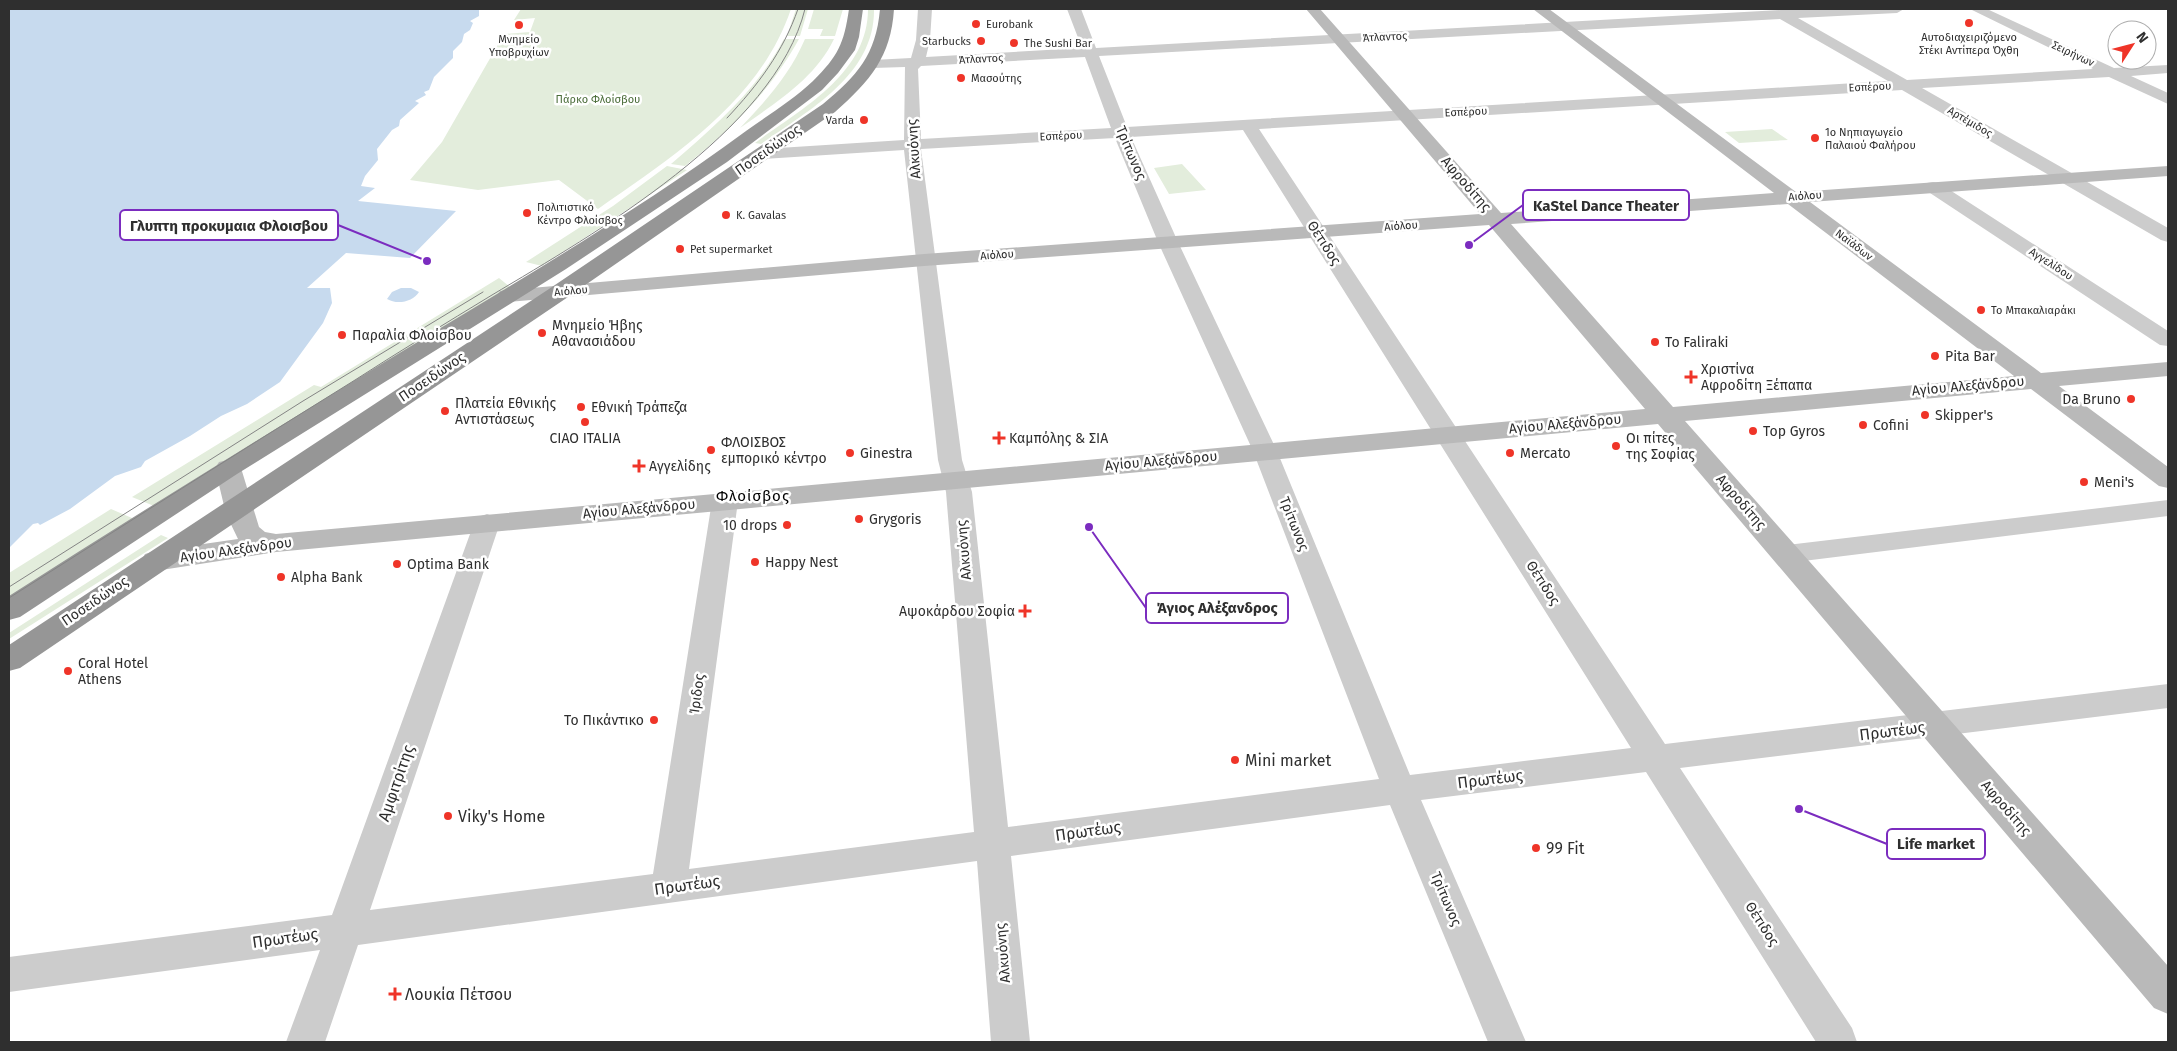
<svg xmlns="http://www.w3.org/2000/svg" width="2177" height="1051" font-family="'Fira Sans',sans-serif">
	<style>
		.green { fill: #e3eddc }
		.water { fill: #c7daee }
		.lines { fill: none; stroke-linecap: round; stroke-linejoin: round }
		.street { fill: #ccc; fill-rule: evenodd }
		.secondary { fill: #b9b9b9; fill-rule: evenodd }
		.highway { fill: #969696; fill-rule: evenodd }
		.tram { stroke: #848484; stroke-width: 1 }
		.poi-dot { fill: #ef3428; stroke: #fff; stroke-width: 2 }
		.labels { text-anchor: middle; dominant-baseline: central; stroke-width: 5; stroke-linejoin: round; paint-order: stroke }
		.far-poi-label { font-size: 11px; fill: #2f2f2f; stroke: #fff; text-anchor: start }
		.far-street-label { font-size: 11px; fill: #2f2f2f; stroke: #fff }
		.far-park-label { font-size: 11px; fill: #4b6d3a; stroke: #fff }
		.street-label { font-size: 14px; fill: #2f2f2f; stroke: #fff }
		.poi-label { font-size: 14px; fill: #2f2f2f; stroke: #fff; text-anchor: start }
		.neighbourhood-label { font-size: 15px; letter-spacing: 1px; fill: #000; stroke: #fff }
		.near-street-label { font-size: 16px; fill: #2f2f2f; stroke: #fff }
		.near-poi-label { font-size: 16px; fill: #2f2f2f; stroke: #fff; text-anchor: start }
		.leader { fill: none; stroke: #7b2cbf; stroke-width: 2 }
		.callout-dot { fill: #7b2cbf; stroke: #fff; stroke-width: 2 }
		.callout { fill: #fff; stroke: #7b2cbf; stroke-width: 2 }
		.callout-label { font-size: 15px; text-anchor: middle; font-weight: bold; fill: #2f2f2f }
	</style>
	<rect width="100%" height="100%" fill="#fff"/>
	<!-- green -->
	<path class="green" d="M521,9H791C760,101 674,156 598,209L559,180L478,190L410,180L442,142L504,34L530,32L535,18L514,20Z
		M796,9H808L800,36H787Z
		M814,9H843L835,36H820L823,29H808Z
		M868,9H874C875,75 809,110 761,144L755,143C801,109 868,74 868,9Z
		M784,39H799C769,93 732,128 685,166L671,164C715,126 756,91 784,39Z
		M805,39H834C815,79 775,103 740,128C766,101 790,74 805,39Z
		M1772,129L1788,140L1739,143L1725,132Z
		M1182,164L1206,190L1169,194L1154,168Z
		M667,166L687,170L542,266L526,262L613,206Z
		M499,278L510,287L159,508L132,497L314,385L321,387Z
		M111,509L139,521L9,604V573Z
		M161,535L168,538L9,639V633Z"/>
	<!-- water -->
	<path class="water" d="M9,9H482L479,10V16L470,21L473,23L470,30L464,34L462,42L453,51V58L434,77L429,90L424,92L426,95L415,101L419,103L400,120L399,126L392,130L377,149L378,160L365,176L361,186L375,188L358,201L456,211L410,258L346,253L307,288H330L332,303L323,323L280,382L247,404L221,416L190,436L145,461L141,467L115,476L70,509L40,525L38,523L33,524L9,548Z
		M401,288H411L419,292C413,302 397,305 387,299L392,292Z"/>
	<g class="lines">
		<!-- street -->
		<path class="street" d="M918,9H932L930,40L926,57L1082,48L1067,9H1081L1096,48L1781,10L1904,9L1897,13L1798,18L1907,80L2093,69L1970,9H1987L2114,68L2168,65V73L2131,76L2168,93V104L2109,77L1922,88L2168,228V242L2161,240L1902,90L1259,129L1665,744L2168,684V708L1680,768L1852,1028L1857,1042H1816L1646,772L1421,800L1526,1042H1488L1390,805L1011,856L1030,1042H991L977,861L358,945L325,1042H286L320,950L9,992V957L332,915L474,523L478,517L487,514L496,517L500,523L370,910L653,874L712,501L716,495L725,493L734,495L738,501L689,869L974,832L946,492L938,460L904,150L763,159L757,158L755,154L757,150L763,149L904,140L905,67L873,68L866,64L873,60L911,58L916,40ZM1780,19L1888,81L1127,127L1099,56ZM1085,57L1111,128L921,139L918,69L921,66ZM1243,130L1631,748L1410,775L1277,451L1178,242L1131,137ZM1115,138L1158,242L1253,451L1379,779L1008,827L972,492L962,460L921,149Z
			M1933,182L1939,183L2168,331V346L2160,345L1927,191L1924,187L1927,183Z
			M2168,500V516L1787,563L1777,560L1774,554L1777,548L1787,545Z"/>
		<!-- secondary -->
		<path class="secondary" d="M1306,9H1320L1501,213L1774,193L1533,9H1549L1796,192L2168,166V176L1810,202L2041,373L2168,362V376L2059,386L2168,467V488L2159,486L2031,389L1685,421L2168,966V1014L2154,1008L1658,424L276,552L155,571L145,568L141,561L145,554L155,551L238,539L226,514L215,468L219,462L228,460L237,462L241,468L259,527L265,532L276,534L1645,409L1489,225L924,266L508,302L500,301L497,296L500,291L508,290L924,254L1480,214ZM1788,204L2014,376L1673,407L1511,224Z"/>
		<!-- highway -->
		<path class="highway" d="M849,9H863L859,37L855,50L838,73L822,90L727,162L566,269L237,474L20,617L9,620V596C170,493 333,393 497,294C581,243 666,190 746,131C768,115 793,100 813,81C838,56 844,44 849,9Z
			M880,9H894C891,57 870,81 835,112L568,297L20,668L9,671V645L552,287L823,104C857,76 876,55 880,9Z"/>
		<!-- tram -->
		<path class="tram" d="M727,118C758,85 783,52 798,9
			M9,587L303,401L483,292
			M9,598C124,525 239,452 355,380C400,351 446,323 492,295C594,234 775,131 805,9"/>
	</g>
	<!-- markers -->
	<g class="poi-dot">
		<circle cx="1969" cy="23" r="5"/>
		<circle cx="976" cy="24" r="5"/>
		<circle cx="519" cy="25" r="5"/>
		<circle cx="981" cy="41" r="5"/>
		<circle cx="1014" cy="43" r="5"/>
		<circle cx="961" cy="78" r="5"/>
		<circle cx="864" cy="120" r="5"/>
		<circle cx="1815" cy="138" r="5"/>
		<circle cx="527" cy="213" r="5"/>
		<circle cx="726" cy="215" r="5"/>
		<circle cx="680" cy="249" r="5"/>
		<circle cx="1981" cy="310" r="5"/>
		<circle cx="542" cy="333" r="5"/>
		<circle cx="342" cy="335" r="5"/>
		<circle cx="1655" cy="342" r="5"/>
		<circle cx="1935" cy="356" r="5"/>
		<path d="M1688.5 369.5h5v5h5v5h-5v5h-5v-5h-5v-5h5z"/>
		<circle cx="2131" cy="399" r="5"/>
		<circle cx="581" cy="407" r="5"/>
		<circle cx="445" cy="411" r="5"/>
		<circle cx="1925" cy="415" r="5"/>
		<circle cx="585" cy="422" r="5"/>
		<circle cx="1863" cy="425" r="5"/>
		<circle cx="1753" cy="431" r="5"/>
		<path d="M996.5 430.5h5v5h5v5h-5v5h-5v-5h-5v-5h5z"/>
		<circle cx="1616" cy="446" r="5"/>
		<circle cx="711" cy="450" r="5"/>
		<circle cx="850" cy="453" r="5"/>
		<circle cx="1510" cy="453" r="5"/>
		<path d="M636.5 458.5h5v5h5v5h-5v5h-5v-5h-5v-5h5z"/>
		<circle cx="2084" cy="482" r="5"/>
		<circle cx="859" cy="519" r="5"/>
		<circle cx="787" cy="525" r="5"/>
		<circle cx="755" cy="562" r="5"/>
		<circle cx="397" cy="564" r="5"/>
		<circle cx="281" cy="577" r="5"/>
		<path d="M1022.5 603.5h5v5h5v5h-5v5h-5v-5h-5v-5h5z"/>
		<circle cx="68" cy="671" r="5"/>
		<circle cx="654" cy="720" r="5"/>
		<circle cx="1235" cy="760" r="5"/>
		<circle cx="448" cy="816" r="5"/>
		<circle cx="1536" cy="848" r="5"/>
		<path d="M392.5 986.5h5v5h5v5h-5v5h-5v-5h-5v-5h5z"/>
	</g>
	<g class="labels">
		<!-- far-poi labels -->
		<g class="far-poi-label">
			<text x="986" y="24">Eurobank</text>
			<text x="1969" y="37" text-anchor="middle">Αυτοδιαχειριζόμενο<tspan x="1969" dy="13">Στέκι Αντίπερα Όχθη</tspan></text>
			<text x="519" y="39" text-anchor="middle">Μνημείο<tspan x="519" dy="13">Υποβρυχίων</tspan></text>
			<text x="971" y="41" text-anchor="end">Starbucks</text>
			<text x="1024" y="43">The Sushi Bar</text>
			<text x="971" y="78">Μασούτης</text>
			<text x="854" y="120" text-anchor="end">Varda</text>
			<text x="1825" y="132">1ο Νηπιαγωγείο<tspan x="1825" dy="13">Παλαιού Φαλήρου</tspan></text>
			<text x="537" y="207">Πολιτιστικό<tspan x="537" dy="13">Κέντρο Φλοίσβος</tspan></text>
			<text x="736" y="215">K. Gavalas</text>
			<text x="690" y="249">Pet supermarket</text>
			<text x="1991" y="310">Το Μπακαλιαράκι</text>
		</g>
		<!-- far-street labels -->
		<g class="far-street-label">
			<text transform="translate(1385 37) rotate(-3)">Άτλαντος</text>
			<text transform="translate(2073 54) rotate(25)">Σειρήνων</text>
			<text transform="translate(981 59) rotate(-3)">Άτλαντος</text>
			<text transform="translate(1870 87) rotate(-3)">Εσπέρου</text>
			<text transform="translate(1466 112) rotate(-3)">Εσπέρου</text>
			<text transform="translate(1970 122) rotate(30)">Αρτέμιδος</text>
			<text transform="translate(1061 136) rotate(-3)">Εσπέρου</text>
			<text transform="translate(1805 196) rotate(-4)">Αιόλου</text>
			<text transform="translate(1401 226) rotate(-4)">Αιόλου</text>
			<text transform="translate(1854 245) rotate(37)">Ναϊάδων</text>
			<text transform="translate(997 255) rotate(-4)">Αιόλου</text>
			<text transform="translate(2051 264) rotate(33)">Αγγελίδου</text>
			<text transform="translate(571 291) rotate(-5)">Αιόλου</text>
		</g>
		<!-- far-park labels -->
		<g class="far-park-label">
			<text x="598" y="99">Πάρκο Φλοίσβου</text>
		</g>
		<!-- street labels -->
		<g class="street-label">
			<text transform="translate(914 149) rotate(-94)">Αλκυόνης</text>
			<text transform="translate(768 150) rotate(-35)">Ποσειδώνος</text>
			<text transform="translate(1131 153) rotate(67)">Τρίτωνος</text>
			<text transform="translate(1466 184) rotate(49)">Αφροδίτης</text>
			<text transform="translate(1324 243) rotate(57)">Θέτιδος</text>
			<text transform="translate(432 377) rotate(-34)">Ποσειδώνος</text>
			<text transform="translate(1968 386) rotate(-5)">Αγίου Αλεξάνδρου</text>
			<text transform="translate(1565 424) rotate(-5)">Αγίου Αλεξάνδρου</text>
			<text transform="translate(1161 461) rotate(-5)">Αγίου Αλεξάνδρου</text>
			<text transform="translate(1741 502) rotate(49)">Αφροδίτης</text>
			<text transform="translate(639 509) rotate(-5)">Αγίου Αλεξάνδρου</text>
			<text transform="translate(1294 524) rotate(68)">Τρίτωνος</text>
			<text transform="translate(236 550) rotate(-8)">Αγίου Αλεξάνδρου</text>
			<text transform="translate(964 550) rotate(-95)">Αλκυόνης</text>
			<text transform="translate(1543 583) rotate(57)">Θέτιδος</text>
			<text transform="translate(95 601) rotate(-34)">Ποσειδώνος</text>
			<text transform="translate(697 694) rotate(-82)">Ίριδος</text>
			<text transform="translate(2006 808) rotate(49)">Αφροδίτης</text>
			<text transform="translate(1446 899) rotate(67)">Τρίτωνος</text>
			<text transform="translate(1762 924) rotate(57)">Θέτιδος</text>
			<text transform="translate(1003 953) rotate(-95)">Αλκυόνης</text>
		</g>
		<!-- poi labels -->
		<g class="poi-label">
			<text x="552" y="325">Μνημείο Ήβης<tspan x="552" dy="16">Αθανασιάδου</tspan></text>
			<text x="352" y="335">Παραλία Φλοίσβου</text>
			<text x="1665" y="342">To Faliraki</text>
			<text x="1945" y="356">Pita Bar</text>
			<text x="1701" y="369">Χριστίνα<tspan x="1701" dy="16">Αφροδίτη Ξέπαπα</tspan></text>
			<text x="2121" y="399" text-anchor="end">Da Bruno</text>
			<text x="455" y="403">Πλατεία Εθνικής<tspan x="455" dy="16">Αντιστάσεως</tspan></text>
			<text x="591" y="407">Εθνική Τράπεζα</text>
			<text x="1935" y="415">Skipper's</text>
			<text x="1873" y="425">Cofini</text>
			<text x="1763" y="431">Top Gyros</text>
			<text x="585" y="438" text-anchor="middle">CIAO ITALIA</text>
			<text x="1009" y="438">Καμπόλης &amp; ΣΙΑ</text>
			<text x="1626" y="438">Οι πίτες<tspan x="1626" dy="16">της Σοφίας</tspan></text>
			<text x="721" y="442">ΦΛΟΙΣΒΟΣ<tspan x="721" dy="16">εμπορικό κέντρο</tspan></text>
			<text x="860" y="453">Ginestra</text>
			<text x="1520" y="453">Mercato</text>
			<text x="649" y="466">Αγγελίδης</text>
			<text x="2094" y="482">Meni's</text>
			<text x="869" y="519">Grygoris</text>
			<text x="777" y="525" text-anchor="end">10 drops</text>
			<text x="765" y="562">Happy Nest</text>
			<text x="407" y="564">Optima Bank</text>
			<text x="291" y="577">Alpha Bank</text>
			<text x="1015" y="611" text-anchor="end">Αψοκάρδου Σοφία</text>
			<text x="78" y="663">Coral Hotel<tspan x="78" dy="16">Athens</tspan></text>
			<text x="644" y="720" text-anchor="end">Το Πικάντικο</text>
		</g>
		<!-- neighbourhood labels -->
		<g class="neighbourhood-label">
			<text x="753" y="496">Φλοίσβος</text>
		</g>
		<!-- near-street labels -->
		<g class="near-street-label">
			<text transform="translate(1892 731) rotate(-7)">Πρωτέως</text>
			<text transform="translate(1490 779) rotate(-7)">Πρωτέως</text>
			<text transform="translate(396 783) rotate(-71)">Αμφιτρίτης</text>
			<text transform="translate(1088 831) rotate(-8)">Πρωτέως</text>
			<text transform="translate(687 885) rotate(-8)">Πρωτέως</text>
			<text transform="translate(285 938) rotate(-8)">Πρωτέως</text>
		</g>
		<!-- near-poi labels -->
		<g class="near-poi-label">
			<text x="1245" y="760">Mini market</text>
			<text x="458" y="816">Viky's Home</text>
			<text x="1546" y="848">99 Fit</text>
			<text x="405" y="994">Λουκία Πέτσου</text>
		</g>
	</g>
	<!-- callouts -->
	<path class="leader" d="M1469 245L1523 205M427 261L338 225M1089 527L1146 608M1799 809L1887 844"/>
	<g class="callout-dot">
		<circle cx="1469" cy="245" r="5"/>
		<circle cx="427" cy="261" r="5"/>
		<circle cx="1089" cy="527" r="5"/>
		<circle cx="1799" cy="809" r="5"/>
	</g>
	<g class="callout">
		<rect x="1523" y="190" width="166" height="30" rx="5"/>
		<rect x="120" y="210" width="218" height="30" rx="5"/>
		<rect x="1146" y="593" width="142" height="30" rx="5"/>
		<rect x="1887" y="829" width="98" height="30" rx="5"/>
	</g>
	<g class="callout-label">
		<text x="1606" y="211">KaStel Dance Theater</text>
		<text x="229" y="231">Γλυπτη προκυμαια Φλοισβου</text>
		<text x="1217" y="613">Άγιος Αλέξανδρος</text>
		<text x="1936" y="849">Life market</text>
	</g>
	<!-- border -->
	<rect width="2177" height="1051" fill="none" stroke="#2f2f2f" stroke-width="20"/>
	<!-- north arrow -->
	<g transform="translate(2132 45) rotate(54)"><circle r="24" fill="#ffffff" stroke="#acacac"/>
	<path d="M0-4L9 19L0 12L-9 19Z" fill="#ef3428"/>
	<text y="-8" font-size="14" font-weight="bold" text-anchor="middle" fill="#2f2f2f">N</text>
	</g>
</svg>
